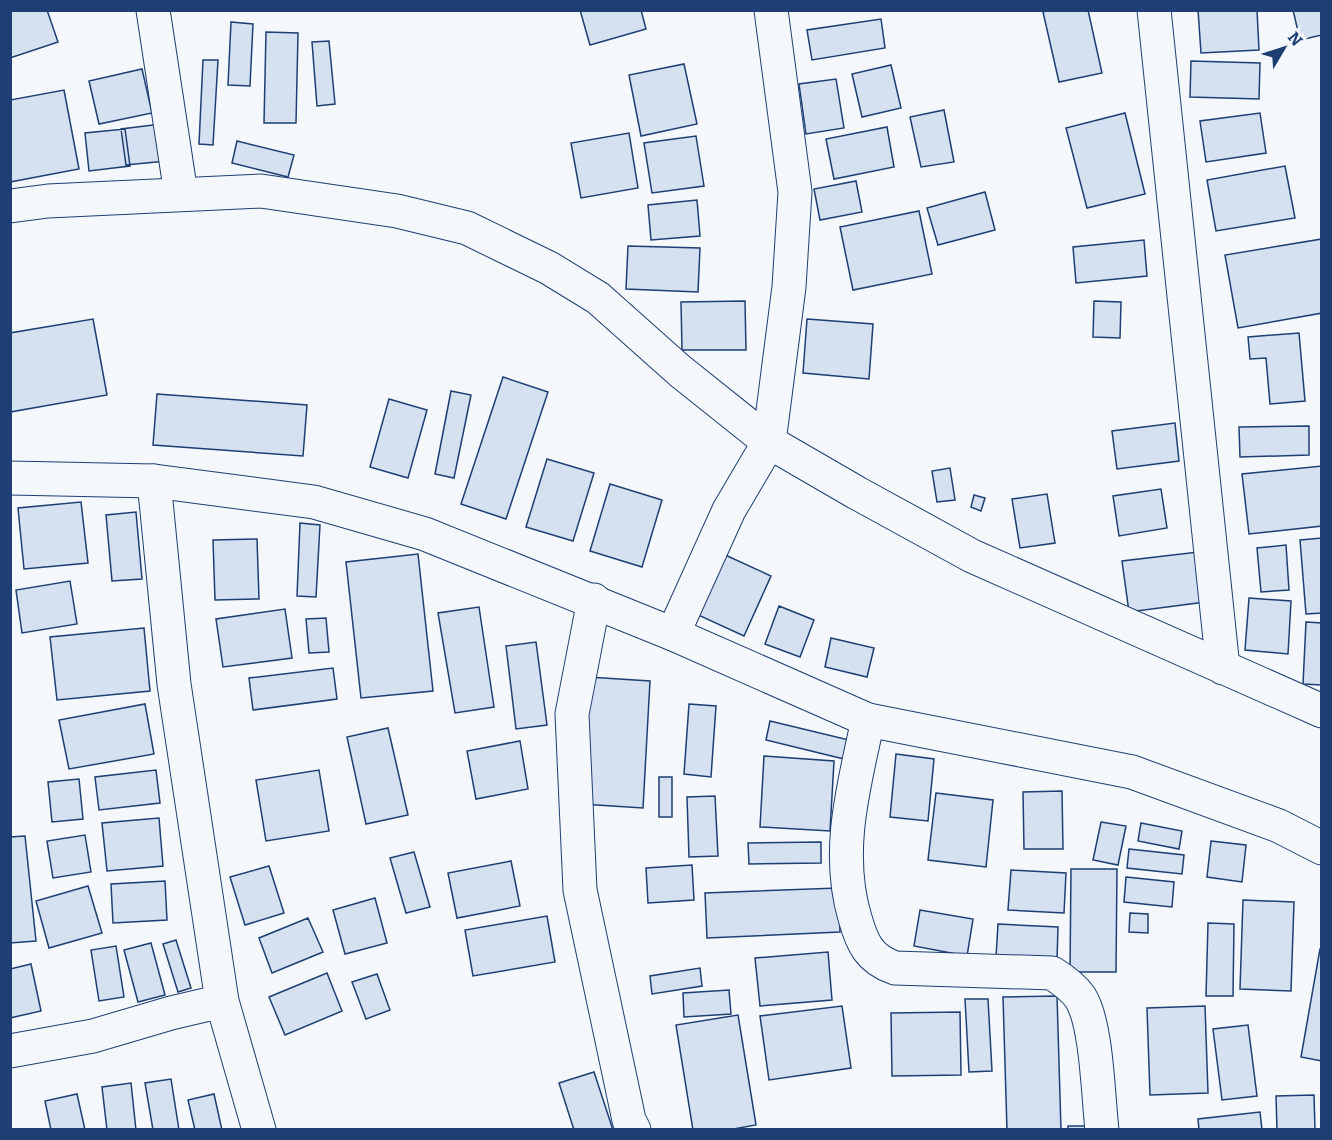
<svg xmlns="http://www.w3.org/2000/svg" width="1332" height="1140" font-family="Bitter,serif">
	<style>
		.building { fill: #d5e0f0; stroke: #1d3f73; stroke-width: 1.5 }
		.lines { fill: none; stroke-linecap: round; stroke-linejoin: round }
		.minor-casing { stroke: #1d3f73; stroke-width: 35 }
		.secondary-casing { stroke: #1d3f73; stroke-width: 35 }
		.minor { stroke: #f4f7fb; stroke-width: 33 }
		.secondary { stroke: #f4f7fb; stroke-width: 33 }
	</style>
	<rect width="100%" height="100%" fill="#f4f7fb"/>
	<!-- building -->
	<path class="building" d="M10,10H47L58,42L10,58Z
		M580,10H641L646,29L590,45Z
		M1050,10H1088L1102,73L1059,82L1043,12Z
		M1198,10H1257L1259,50L1201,53Z
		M1293,10H1322V35L1300,40Z
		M881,19L885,48L812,60L807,30Z
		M231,22L253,24L250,86L228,85Z
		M266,32L298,33L296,123H264Z
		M329,41L335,104L317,106L312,42Z
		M203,60H218L213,145L199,144Z
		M1191,61L1260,63L1259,99L1190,97Z
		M684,64L697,124L641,136L629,75Z
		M891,65L901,108L862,117L852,74Z
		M142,69L152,113L99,124L89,81Z
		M836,79L844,128L806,134L799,84Z
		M64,90L79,169L10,182V100Z
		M944,110L954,162L921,167L910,117Z
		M1125,113L1145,194L1087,208L1066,128Z
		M1260,113L1266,153L1206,162L1200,121Z
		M161,124L166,161L126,165L121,129Z
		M887,127L894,167L834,179L826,139Z
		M125,129L130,166L89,171L85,133Z
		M629,133L638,188L581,198L571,143Z
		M696,136L704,186L652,193L644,143Z
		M237,141L294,155L288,177L232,163Z
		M1285,166L1295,218L1216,231L1207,180Z
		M856,181L862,212L820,220L814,189Z
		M985,192L995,230L938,245L927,208Z
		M697,200L700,236L651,240L648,205Z
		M919,211L932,274L853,290L840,227Z
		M1322,239V313L1238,328L1225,255Z
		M1144,240L1147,276L1076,283L1073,247Z
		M628,246L700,248L698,292L626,289Z
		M745,301L746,350H682L681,302Z
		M1094,301L1121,302L1120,338L1093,337Z
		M93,319L107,395L10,412V333Z
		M807,319L873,324L869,379L803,373Z
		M1299,333L1305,401L1270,404L1266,358L1250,359L1248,337Z
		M503,377L548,392L506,519L461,504Z
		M451,391L471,395L454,478L435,474Z
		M157,394L307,405L303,456L153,445Z
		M389,399L427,410L408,478L370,467Z
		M1175,423L1179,461L1117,469L1112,431Z
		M1309,426V455L1240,457L1239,427Z
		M547,459L594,473L573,541L526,527Z
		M1322,466V526L1249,534L1242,474Z
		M950,468L955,500L937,502L932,471Z
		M610,484L662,500L642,567L590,551Z
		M1161,489L1167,528L1119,536L1113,496Z
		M1047,494L1055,543L1020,548L1012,499Z
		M974,495L985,498L981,511L971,507Z
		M81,502L88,563L24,569L18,508Z
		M136,512L142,579L112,581L106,515Z
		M300,523L320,525L316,597L297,596Z
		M1322,538V613L1306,614L1300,540Z
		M257,539L259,599L215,600L213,540Z
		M1286,545L1289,590L1261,592L1257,548Z
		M1198,552L1205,602L1129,612L1122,561Z
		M418,554L433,691L361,698L346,562Z
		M723,554L771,576L744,636L696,614Z
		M70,581L77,624L22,633L16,590Z
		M1249,598L1291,601L1288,654L1245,650Z
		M779,606L814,620L800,657L765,644Z
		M479,607L494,707L455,713L438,613Z
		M285,609L292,658L223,667L216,619Z
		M326,618L329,652L309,653L306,619Z
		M1306,622L1322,623V685L1303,684Z
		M144,628L150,691L57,700L50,637Z
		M831,638L874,648L867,677L825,667Z
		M536,642L547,725L516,729L506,646Z
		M333,668L337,699L253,710L249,678Z
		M588,677L650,681L643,808L581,804Z
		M145,704L154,754L69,769L59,720Z
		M689,704L716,706L711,777L684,774Z
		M770,721L849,740L844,759L766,740Z
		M388,728L408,815L366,824L347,737Z
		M520,741L528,789L476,799L467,751Z
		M896,754L934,759L928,821L890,817Z
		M764,756L834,761L830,831L760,827Z
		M156,770L160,803L99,810L95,777Z
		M319,770L329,831L266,841L256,780Z
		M659,777H672V817H659Z
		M79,779L83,819L52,822L48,782Z
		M1062,791L1063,849H1024L1023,792Z
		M936,793L993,800L986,867L928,860Z
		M715,796L718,856L689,857L687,797Z
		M159,818L163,866L107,871L102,823Z
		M1101,822L1126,826L1118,865L1093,860Z
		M1141,823L1182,831L1179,849L1138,841Z
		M85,835L91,872L53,878L47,841Z
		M25,836L36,941L10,943V837Z
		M1211,841L1246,845L1242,882L1207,877Z
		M821,842V863L749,864L748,843Z
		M1129,849L1184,855L1182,874L1127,868Z
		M414,852L430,907L406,913L390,858Z
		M511,861L520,906L457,918L448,873Z
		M692,865L694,900L648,903L646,868Z
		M269,866L284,913L245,925L230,877Z
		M1071,869H1117L1116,972H1070Z
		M1011,870L1066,873L1064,913L1008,910Z
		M1126,877L1174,882L1172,907L1124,902Z
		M165,881L167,920L113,923L111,884Z
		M88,886L102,933L49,948L36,901Z
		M838,888L840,932L707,938L705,893Z
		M375,898L387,943L345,954L333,910Z
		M1243,900L1294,902L1291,991L1240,989Z
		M920,910L973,919L967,956L914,946Z
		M1130,913L1148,914V933L1129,932Z
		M547,916L555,962L473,976L465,930Z
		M308,918L323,952L272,973L259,938Z
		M1208,923L1234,924L1233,996H1206Z
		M998,924L1058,927L1057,960L996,957Z
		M176,940L191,988L178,992L163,944Z
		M151,943L165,995L138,1002L124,950Z
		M116,946L124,997L99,1001L91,950Z
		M1320,949H1322V1061L1301,1057Z
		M828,952L832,1000L760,1006L755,958Z
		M31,964L41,1011L10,1018V969Z
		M700,968L702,986L652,994L650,976Z
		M327,973L342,1011L285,1035L269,997Z
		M377,974L390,1010L366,1019L352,982Z
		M729,990L731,1014L684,1017L683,993Z
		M1057,996L1061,1130H1007L1003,997Z
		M965,999H988L992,1071L969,1072Z
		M842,1006L851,1068L769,1080L760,1016Z
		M1205,1006L1208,1093L1150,1095L1147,1008Z
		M960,1012L961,1075L892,1076L891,1013Z
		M738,1015L756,1125L728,1130H693L676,1025Z
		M1248,1025L1257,1096L1222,1100L1213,1029Z
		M594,1072L613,1130H574L559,1083Z
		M171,1079L179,1130H153L145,1083Z
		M131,1083L136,1130H107L102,1087Z
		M77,1094L85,1130H51L45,1101Z
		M214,1094L222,1130H195L188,1100Z
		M1314,1095L1315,1130H1277L1276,1096Z
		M1260,1112L1262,1130H1199L1198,1119Z
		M1068,1126H1093V1130H1068Z"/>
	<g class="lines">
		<!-- minor casing -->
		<g class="minor-casing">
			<path id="minor" d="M153,10L181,194
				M1154,10L1223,668
				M10,206L48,201L261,191L397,211L467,228L549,268L598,298L680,371L769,442L857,493L972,556L1322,711
				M594,600L572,714L580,890L629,1120L634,1130
				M673,634L729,510L769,442L789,287L795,192L771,10
				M868,720C854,786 835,851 855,918C862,943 869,959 895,968L1052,973C1063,980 1073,987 1080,997C1097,1023 1098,1096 1102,1130
				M222,1001L259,1130
				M10,1051L93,1036L171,1013L222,1001L174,684L154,481"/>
		</g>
		<!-- secondary casing -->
		<g class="secondary-casing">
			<path id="secondary" d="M10,478L154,481L314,502L425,534L673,634L868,720L1132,772L1279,826L1322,848"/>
		</g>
		<!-- minor -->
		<use href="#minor" class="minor"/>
		<!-- secondary -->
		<use href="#secondary" class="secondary"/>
	</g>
	<!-- border -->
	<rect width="1332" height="1140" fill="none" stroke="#1d3f73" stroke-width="24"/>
	<!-- north arrow -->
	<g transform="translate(1284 48) rotate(51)" stroke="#f4f7fb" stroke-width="4.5" paint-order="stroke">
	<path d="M0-4.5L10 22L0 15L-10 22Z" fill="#1d3f73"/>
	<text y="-9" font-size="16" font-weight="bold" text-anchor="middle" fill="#1d3f73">N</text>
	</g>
</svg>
